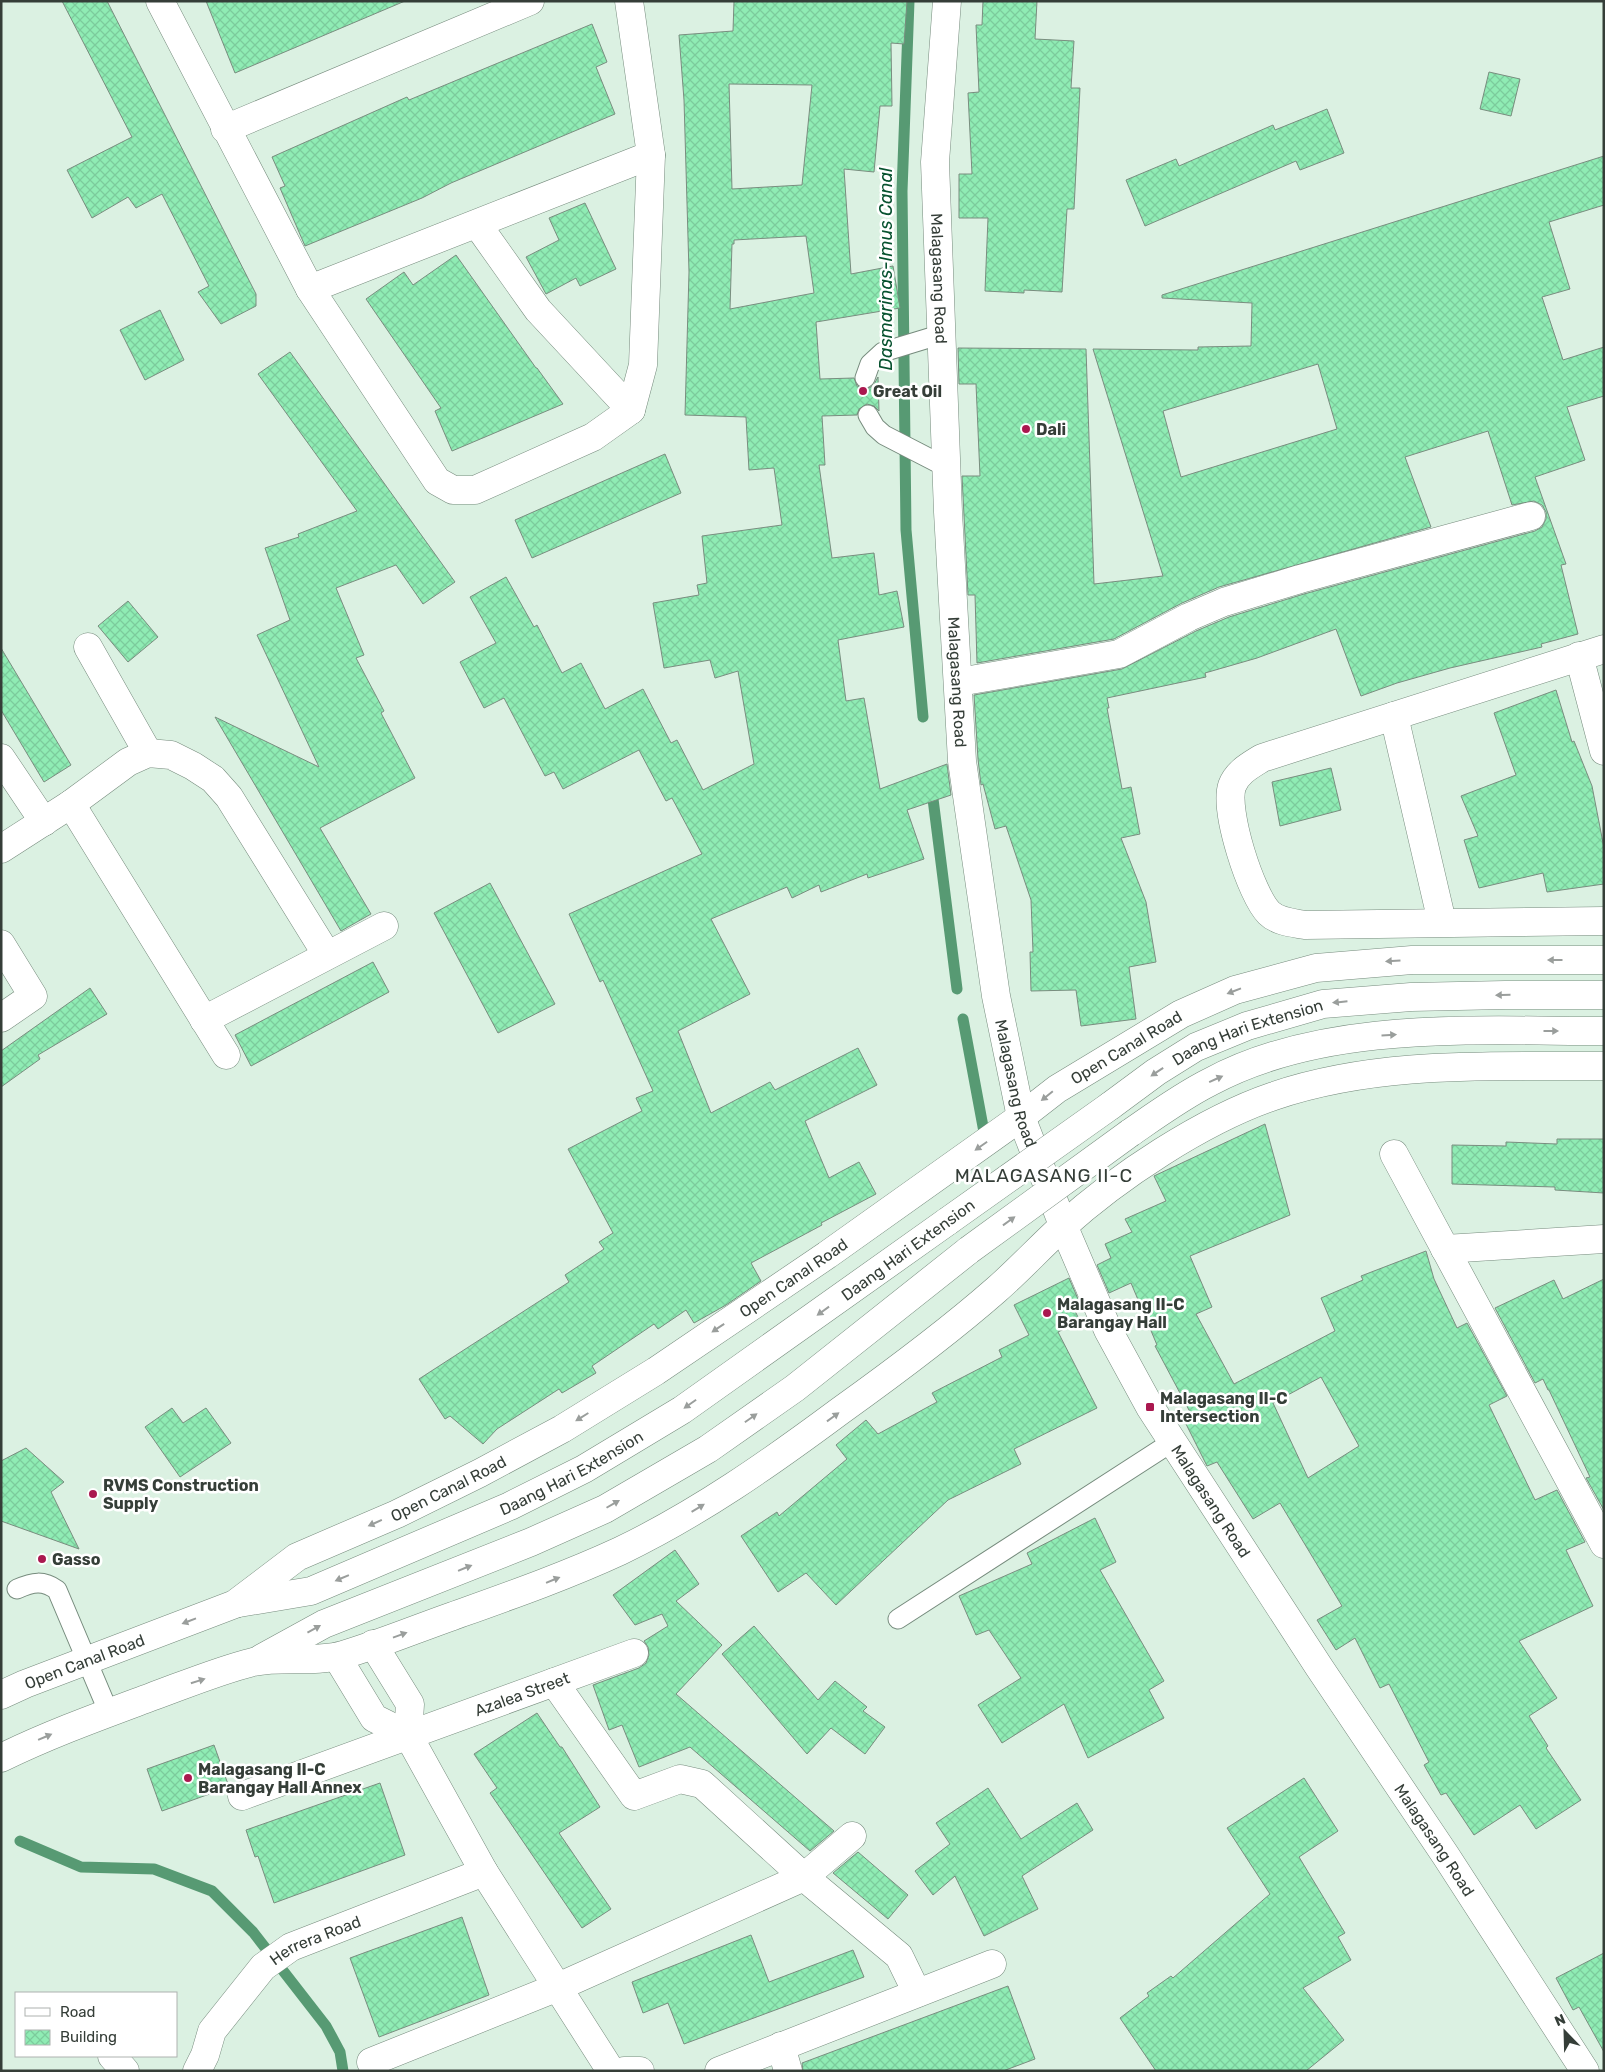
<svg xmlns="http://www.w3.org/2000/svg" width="1605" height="2072" font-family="Rubik,sans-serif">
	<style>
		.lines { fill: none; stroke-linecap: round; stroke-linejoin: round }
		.stream { stroke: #579a73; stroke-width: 11 }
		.building { fill: url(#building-cross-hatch); stroke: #798d7f; fill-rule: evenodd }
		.service-casing { stroke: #768b7d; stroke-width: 21 }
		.minor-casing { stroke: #768b7d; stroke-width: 29 }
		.secondary-casing { stroke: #768b7d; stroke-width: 29 }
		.service { stroke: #fff; stroke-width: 19 }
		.minor { stroke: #fff; stroke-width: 28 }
		.secondary { stroke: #fff; stroke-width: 28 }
		.secondary-bridge-casing { stroke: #768b7d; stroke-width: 29; stroke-linecap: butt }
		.secondary-bridge { stroke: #fff; stroke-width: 28 }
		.oneway { fill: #9a9e9c }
		.poi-dot { fill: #aa184f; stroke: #fff; stroke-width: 2 }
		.labels { text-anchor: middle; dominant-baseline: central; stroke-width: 5; stroke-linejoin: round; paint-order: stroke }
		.street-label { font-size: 16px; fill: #353e38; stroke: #fff }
		.poi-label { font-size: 16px; font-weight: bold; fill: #353e38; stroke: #fff; text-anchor: start }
		.water-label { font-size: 18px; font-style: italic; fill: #07522f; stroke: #fff }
		.quarter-label { font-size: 19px; letter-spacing: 1px; fill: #353e38; stroke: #fff }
	</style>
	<defs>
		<pattern id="building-cross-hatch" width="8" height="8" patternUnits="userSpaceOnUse" patternTransform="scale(1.25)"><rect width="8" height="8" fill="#8fecb4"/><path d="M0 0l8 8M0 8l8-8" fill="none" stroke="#7ccb9c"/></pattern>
	</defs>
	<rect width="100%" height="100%" fill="#dbf1e2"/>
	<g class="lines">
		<!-- stream -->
		<path class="stream" d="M909,1L902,191L906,530L923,717
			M932,791L957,989
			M963,1019L984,1132
			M20,1841L81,1867L154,1869L212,1891L253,1932L326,2026L340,2052L343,2071"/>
	</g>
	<!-- building -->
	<path class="building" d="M62,1H107L256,294V306L221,324L198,292L209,286L162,194L136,208L128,197L92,218L67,170L132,137Z
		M206,1H405L235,73Z
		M734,1H907L904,44L891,43L892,106H880L874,172L844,169L851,274L893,266L900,308L816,322L820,379L854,378L857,386L867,389L873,386L878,377L879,411L874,406L867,404L859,409L857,415L822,416L825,465H819L832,558L874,553L879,595L897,591L904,627L838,640L846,701L864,698L880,789L947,764L951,795L907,810L924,859L868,878L867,874L821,892L819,885L792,898L787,887L711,919L750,994L678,1031L711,1113L770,1082L775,1090L858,1048L877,1085L805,1121L829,1178L859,1162L876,1194L821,1223L822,1225L751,1263L761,1281L726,1305L694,1323L686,1310L658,1329L654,1324L592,1366L596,1373L562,1393L559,1389L497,1429L483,1444L450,1416L445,1419L419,1379L569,1282L565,1275L604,1249L599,1242L613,1233L568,1149L642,1111L636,1098L653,1091L603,980L600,982L569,914L702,854L672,798L666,801L639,750L563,789L554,772L545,776L504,698L484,708L460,662L496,643L470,597L506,577L534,627L537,625L562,673L581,663L605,709L643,689L671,743L677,740L703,790L754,764L738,671L715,678L710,660L664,668L653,603L699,595L697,585L707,583L702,536L782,525L774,468L749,470L746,417L685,415L689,272L684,100L679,35L733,31ZM729,84L812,85L802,185L732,189ZM806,236L814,293L730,309L732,244H734V240Z
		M983,1H1037L1035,39L1074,41L1071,88H1080L1074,209H1067L1062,292L1024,290V293L985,291L988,218H959V174H972L968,93L979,92L976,25H982Z
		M592,24L607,62L596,67L615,114L451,183L422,198L305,246L280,188L285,186L272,157L407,97L409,100Z
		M1489,72L1520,79L1511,116L1480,109Z
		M1327,109L1344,153L1300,170L1296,161L1145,226L1126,180L1176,159L1179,166L1273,125L1275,130Z
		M1604,156V205L1549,222L1570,289L1542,297L1563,360L1604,347V396L1567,407L1585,460L1535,477L1566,564L1561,565L1578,634L1541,644L1542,647L1450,668L1397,683L1361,696L1336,629L1257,658L1205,673L1206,677L1107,698L1109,708H1107L1122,789L1131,787L1140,834L1121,838L1146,902L1156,962L1129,967L1136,1019L1081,1026L1076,990L1031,991L1030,952H1033L1031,900L1006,826L995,829L983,784L981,785L978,759L974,695L1122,669L1196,631L1229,617L1304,594L1535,531L1542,527L1546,519V512L1542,505L1534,501L1512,505L1488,431L1405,457L1431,527L1219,587L1182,603L1114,639L977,663L975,595H968L962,476H980L976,384H959L958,348L1086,349L1094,584L1163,576L1093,349L1198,350V347L1251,346L1252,303L1162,298V295ZM1318,364L1337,429L1181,477L1163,411Z
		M585,203L616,269L580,286L576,278L546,294L526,257L559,240L549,218Z
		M456,255L536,368H537L563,404L452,451L435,411L441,408L366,299L404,272L413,285Z
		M160,310L184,360L145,380L120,330Z
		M290,352L455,582L423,604L396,565L336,588L364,655L356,658L384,711L381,713L415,778L320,828L371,914L341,931L215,717L319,767L257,635L290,620L265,548L299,537L298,534L357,511L258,374Z
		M665,454L681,493L532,558L515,520Z
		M128,601L158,637L128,662L98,626Z
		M1,648L71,765L44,782L1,710Z
		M1556,690L1572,742L1574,741L1592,786L1604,848V884L1547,892L1543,873L1479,888L1464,840L1478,836L1461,796L1516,775L1494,713Z
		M1331,768L1341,810L1280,826L1272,782Z
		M490,883L555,1004L498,1033L434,913Z
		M373,962L389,992L251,1066L235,1035Z
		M90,988L107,1014L38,1055L40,1059L1,1087V1051Z
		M1265,1124L1290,1215L1190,1256L1212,1307L1196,1314L1234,1384L1335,1331L1321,1298L1363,1280L1361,1276L1426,1251L1434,1279L1457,1328L1467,1323L1507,1396L1489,1405L1535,1500L1557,1490L1585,1542L1566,1550L1593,1606L1519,1641L1557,1698L1529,1716L1548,1746L1546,1748L1581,1800L1536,1829L1520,1805L1474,1835L1446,1793L1441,1795L1424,1765L1429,1762L1389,1684L1380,1688L1355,1638L1336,1650L1317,1620L1342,1606L1280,1503L1253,1519L1217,1462L1207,1466L1182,1416L1190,1412L1155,1346L1157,1345L1131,1283L1109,1293L1097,1265L1111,1258L1105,1244L1132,1232L1125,1219L1166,1201L1154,1176ZM1321,1377L1359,1446L1308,1478L1273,1403Z
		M1557,1139H1604V1193L1555,1190V1187L1452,1184V1145L1506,1146V1142L1557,1144Z
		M1069,1278L1081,1306L1074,1309L1080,1321L1058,1332L1097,1408L1014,1449L1021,1464L948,1500L836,1605L806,1573L778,1592L741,1536L777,1512L779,1516L847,1459L836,1445L866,1420L878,1434L937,1402L932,1393L1002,1357L999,1350L1029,1335L1014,1305Z
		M1604,1279V1510L1586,1478L1590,1477L1549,1390H1548L1543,1379L1535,1383L1495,1308L1554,1280L1563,1299Z
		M172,1408L183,1423L206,1408L231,1443L180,1477L145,1427Z
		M26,1448L64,1482L51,1492L79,1549L1,1521V1461Z
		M1095,1518L1116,1562L1100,1570L1164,1681L1149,1690L1164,1718L1088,1758L1064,1704L1002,1743L978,1705L1021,1678L989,1630L976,1635L959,1596L1032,1564L1027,1553Z
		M675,1550L699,1584L676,1601L722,1645L676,1694L834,1831L810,1851L690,1747L639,1767L622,1725L609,1730L593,1685L639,1668L646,1663L649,1655L648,1647L644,1641L668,1626L662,1614L635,1625L613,1595Z
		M754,1626L818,1700L835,1681L867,1707L863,1711L885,1727L865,1754L831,1728L807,1754L722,1654Z
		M537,1713L560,1747H562L600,1807L559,1833L611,1909L582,1928L490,1793L497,1788L474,1754Z
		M214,1745L229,1787L162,1811L147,1769Z
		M1304,1778L1338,1831L1299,1857L1345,1933L1338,1937L1351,1960L1303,1988L1344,2040L1306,2071H1156L1120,2018L1149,1996L1147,1993L1171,1976L1173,1978L1270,1894L1227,1828Z
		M380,1783L405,1855L274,1903L258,1856L255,1857L246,1830Z
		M988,1788L1021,1839L1077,1803L1093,1830L1022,1876L1038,1909L984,1936L955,1876L933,1895L915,1871L950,1844L936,1823Z
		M858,1852L908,1895L888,1919L833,1873Z
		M462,1917L489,1995L379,2037L350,1958Z
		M751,1935L769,1982L853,1950L864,1977L684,2044L668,2003L643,2013L632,1982Z
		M1604,1953V2052L1579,2007L1573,2010L1556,1978Z
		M1008,1986L1035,2059L1003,2071H803L802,2063Z"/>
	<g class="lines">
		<!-- service casing -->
		<g class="service-casing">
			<path id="service" d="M865,378L870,364L883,352L942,334
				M868,415L875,427L884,435L946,467
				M17,1589C33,1582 43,1580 57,1590L109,1713
				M898,1619L1172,1442"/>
		</g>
		<!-- minor casing -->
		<g class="minor-casing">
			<g id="minor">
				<path d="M160,1L310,289L437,481L453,490H475L593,437L631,410L643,365L651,155L629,1"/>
				<path d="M225,129L530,1"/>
				<path d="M477,224L538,310L631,410"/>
				<path d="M310,289L651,155"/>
				<path d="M88,647L148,753"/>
				<path d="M1604,649L1262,758C1251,765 1237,772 1232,786C1224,811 1251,895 1269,913C1278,922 1294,923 1305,925L1604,921"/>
				<path d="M1579,656L1604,751"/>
				<path d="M959,682L1119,654L1189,617L1224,602L1300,579L1531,516"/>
				<path d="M1394,716L1442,922"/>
				<path d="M1,758L44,822"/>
				<path d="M71,804L226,1055"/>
				<path d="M1,849L71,804L128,762L148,753L171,755L193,766L213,779L229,797L327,955"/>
				<path d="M1,944L33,996L1,1018"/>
				<path d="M204,1020L384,926"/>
				<path d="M1394,1154L1604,1544"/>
				<path d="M1445,1249L1604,1239"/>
				<path d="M373,1644L410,1704L408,1735L484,1872L611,2071"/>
				<path d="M337,1657L374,1718L408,1735"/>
				<path d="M554,1682L634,1796L680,1779L702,1784L804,1877L899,1956L917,1993"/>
				<path id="s1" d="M242,1796L634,1653"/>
				<path d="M781,2046L788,2071"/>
				<path d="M112,2056L125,2071"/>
				<path d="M371,2062L558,1987L804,1877L852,1836"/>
				<path id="s2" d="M197,2071L205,2055L212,2031L263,1967L291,1947L484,1872"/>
				<path d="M624,2071H640"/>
				<path d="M719,2071L992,1964"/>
			</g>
		</g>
		<!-- secondary casing -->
		<g class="secondary-casing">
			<g id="secondary">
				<path id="s3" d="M947,1L935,162L948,512L962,761L996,996L1021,1117L1063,1225L1108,1330L1150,1407L1319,1667L1446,1856L1585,2071"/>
				<path id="s4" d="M1110,1106L1156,1072L1196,1047L1247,1026L1323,1004L1411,997L1505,995H1604"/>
				<path d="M1130,1133C1156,1115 1182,1096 1210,1082C1325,1020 1477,1031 1604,1031"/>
				<path id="s5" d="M239,1603L311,1591L510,1506L584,1469L682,1410L948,1221"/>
				<path d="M262,1658L324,1624L531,1542L605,1509L708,1449L795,1388L969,1250"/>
				<path id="s6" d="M1,1695L25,1684L235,1604L297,1557L397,1514L480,1473L562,1429L656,1371L827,1255L1021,1117L1057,1089L1181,1014L1235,990L1316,968L1412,960H1604"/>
				<path d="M1,1758C50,1734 100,1716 151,1697C184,1685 220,1670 253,1662C282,1656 314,1663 343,1655C380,1644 416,1629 453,1616C509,1596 566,1576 620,1551C699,1513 770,1463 840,1411C893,1373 947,1333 996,1290C1019,1270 1039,1248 1061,1228C1117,1177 1203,1120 1274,1096C1380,1060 1493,1067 1604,1066"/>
			</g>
		</g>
		<!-- service -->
		<use href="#service" class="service"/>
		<!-- minor -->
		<use href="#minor" class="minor"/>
		<!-- secondary -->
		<use href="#secondary" class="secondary"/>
		<!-- secondary-bridge casing -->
		<g class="secondary-bridge-casing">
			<path id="secondary-bridge" d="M948,1221L1110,1106
				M969,1250L1130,1133"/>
		</g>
		<!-- secondary-bridge -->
		<use href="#secondary-bridge" class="secondary-bridge"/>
	</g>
	<!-- one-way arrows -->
	<defs><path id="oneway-solid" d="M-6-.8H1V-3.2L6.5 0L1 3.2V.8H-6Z" transform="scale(1.25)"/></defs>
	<g class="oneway">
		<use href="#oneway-solid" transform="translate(1555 960) rotate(-180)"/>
		<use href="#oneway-solid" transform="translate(1393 961) rotate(176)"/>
		<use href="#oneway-solid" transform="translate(1234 991) rotate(159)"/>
		<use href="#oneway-solid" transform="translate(1503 995) rotate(179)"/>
		<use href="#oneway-solid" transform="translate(1340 1002) rotate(174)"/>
		<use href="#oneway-solid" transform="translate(1551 1031)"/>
		<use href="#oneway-solid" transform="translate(1389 1035) rotate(-3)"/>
		<use href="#oneway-solid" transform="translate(1157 1072) rotate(146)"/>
		<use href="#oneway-solid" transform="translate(1216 1079) rotate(-24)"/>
		<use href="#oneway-solid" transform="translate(1047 1096) rotate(141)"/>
		<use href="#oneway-solid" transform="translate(981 1146) rotate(145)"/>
		<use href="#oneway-solid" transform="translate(1009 1221) rotate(-36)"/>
		<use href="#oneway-solid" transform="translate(823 1311) rotate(144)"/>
		<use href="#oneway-solid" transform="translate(718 1328) rotate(146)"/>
		<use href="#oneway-solid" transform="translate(690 1404) rotate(145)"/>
		<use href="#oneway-solid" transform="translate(582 1417) rotate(148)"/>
		<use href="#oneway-solid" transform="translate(833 1417) rotate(-36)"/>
		<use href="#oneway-solid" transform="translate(751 1418) rotate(-35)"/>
		<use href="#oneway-solid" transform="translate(613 1504) rotate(-30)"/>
		<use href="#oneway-solid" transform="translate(698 1508) rotate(-31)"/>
		<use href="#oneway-solid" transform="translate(375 1523) rotate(156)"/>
		<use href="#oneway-solid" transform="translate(465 1568) rotate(-22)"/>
		<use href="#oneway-solid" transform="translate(342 1578) rotate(157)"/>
		<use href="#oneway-solid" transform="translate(553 1580) rotate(-22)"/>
		<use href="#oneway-solid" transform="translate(189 1621) rotate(159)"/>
		<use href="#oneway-solid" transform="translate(314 1629) rotate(-29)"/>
		<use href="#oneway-solid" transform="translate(400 1635) rotate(-20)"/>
		<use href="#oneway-solid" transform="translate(198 1681) rotate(-18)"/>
		<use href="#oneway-solid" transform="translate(45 1737) rotate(-23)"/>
	</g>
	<!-- markers -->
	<g class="poi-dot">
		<circle cx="863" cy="391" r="5"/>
		<circle cx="1026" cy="429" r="5"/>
		<circle cx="1047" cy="1313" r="5"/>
		<rect x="1145" y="1402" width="10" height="10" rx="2.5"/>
		<circle cx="93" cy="1494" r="5"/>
		<circle cx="42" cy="1559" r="5"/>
		<circle cx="188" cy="1778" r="5"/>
	</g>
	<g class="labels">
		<!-- street labels -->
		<g class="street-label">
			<text stroke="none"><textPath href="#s3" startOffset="278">Malagasang Road</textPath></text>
			<text stroke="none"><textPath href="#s3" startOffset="682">Malagasang Road</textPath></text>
			<text stroke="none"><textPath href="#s4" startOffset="158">Daang Hari Extension</textPath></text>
			<text stroke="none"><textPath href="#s6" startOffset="1305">Open Canal Road</textPath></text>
			<text stroke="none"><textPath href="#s3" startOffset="1088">Malagasang Road</textPath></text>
			<text transform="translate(908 1250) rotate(-36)">Daang Hari Extension</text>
			<text stroke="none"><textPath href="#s6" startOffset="900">Open Canal Road</textPath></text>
			<text stroke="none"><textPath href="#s5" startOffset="359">Daang Hari Extension</textPath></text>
			<text stroke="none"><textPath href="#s6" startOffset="495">Open Canal Road</textPath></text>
			<text stroke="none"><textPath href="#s3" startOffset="1552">Malagasang Road</textPath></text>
			<text stroke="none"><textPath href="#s6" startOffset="90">Open Canal Road</textPath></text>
			<text stroke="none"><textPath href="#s1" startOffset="298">Azalea Street</textPath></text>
			<text stroke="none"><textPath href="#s3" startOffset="1958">Malagasang Road</textPath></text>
			<text stroke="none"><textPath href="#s2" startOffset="184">Herrera Road</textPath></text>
		</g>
		<!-- poi labels -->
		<g class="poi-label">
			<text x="873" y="391">Great Oil</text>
			<text x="1036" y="429">Dali</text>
			<text x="1057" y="1304">Malagasang II-C<tspan x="1057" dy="18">Barangay Hall</tspan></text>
			<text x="1160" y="1398">Malagasang II-C<tspan x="1160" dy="18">Intersection</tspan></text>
			<text x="103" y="1485">RVMS Construction<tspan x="103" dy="18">Supply</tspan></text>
			<text x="52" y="1559">Gasso</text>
			<text x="198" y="1769">Malagasang II-C<tspan x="198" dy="18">Barangay Hall Annex</tspan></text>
		</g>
		<!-- water labels -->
		<g class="water-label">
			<text transform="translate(886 269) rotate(-90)">Dasmarinas-Imus Canal</text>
		</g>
		<!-- quarter labels -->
		<g class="quarter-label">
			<text x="1044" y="1175">MALAGASANG II-C</text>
		</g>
	</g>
	<!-- border -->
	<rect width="1605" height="2072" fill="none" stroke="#353e38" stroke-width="5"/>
	<!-- legend -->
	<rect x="15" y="1992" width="162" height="65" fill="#ffffff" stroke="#aeb2af"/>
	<rect x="25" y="2008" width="25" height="8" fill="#ffffff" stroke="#aeb2af"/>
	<text x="60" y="2017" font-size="15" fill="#353e38">Road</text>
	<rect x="25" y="2030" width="25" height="15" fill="url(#building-cross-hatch)" stroke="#aeb2af"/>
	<text x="60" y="2042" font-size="15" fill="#353e38">Building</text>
	<!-- north arrow -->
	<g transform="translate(1565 2032) rotate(337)" stroke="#ffffff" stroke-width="4" paint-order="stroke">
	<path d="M0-4L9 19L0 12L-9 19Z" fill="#353e38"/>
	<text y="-8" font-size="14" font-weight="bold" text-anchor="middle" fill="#353e38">N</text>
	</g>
</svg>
